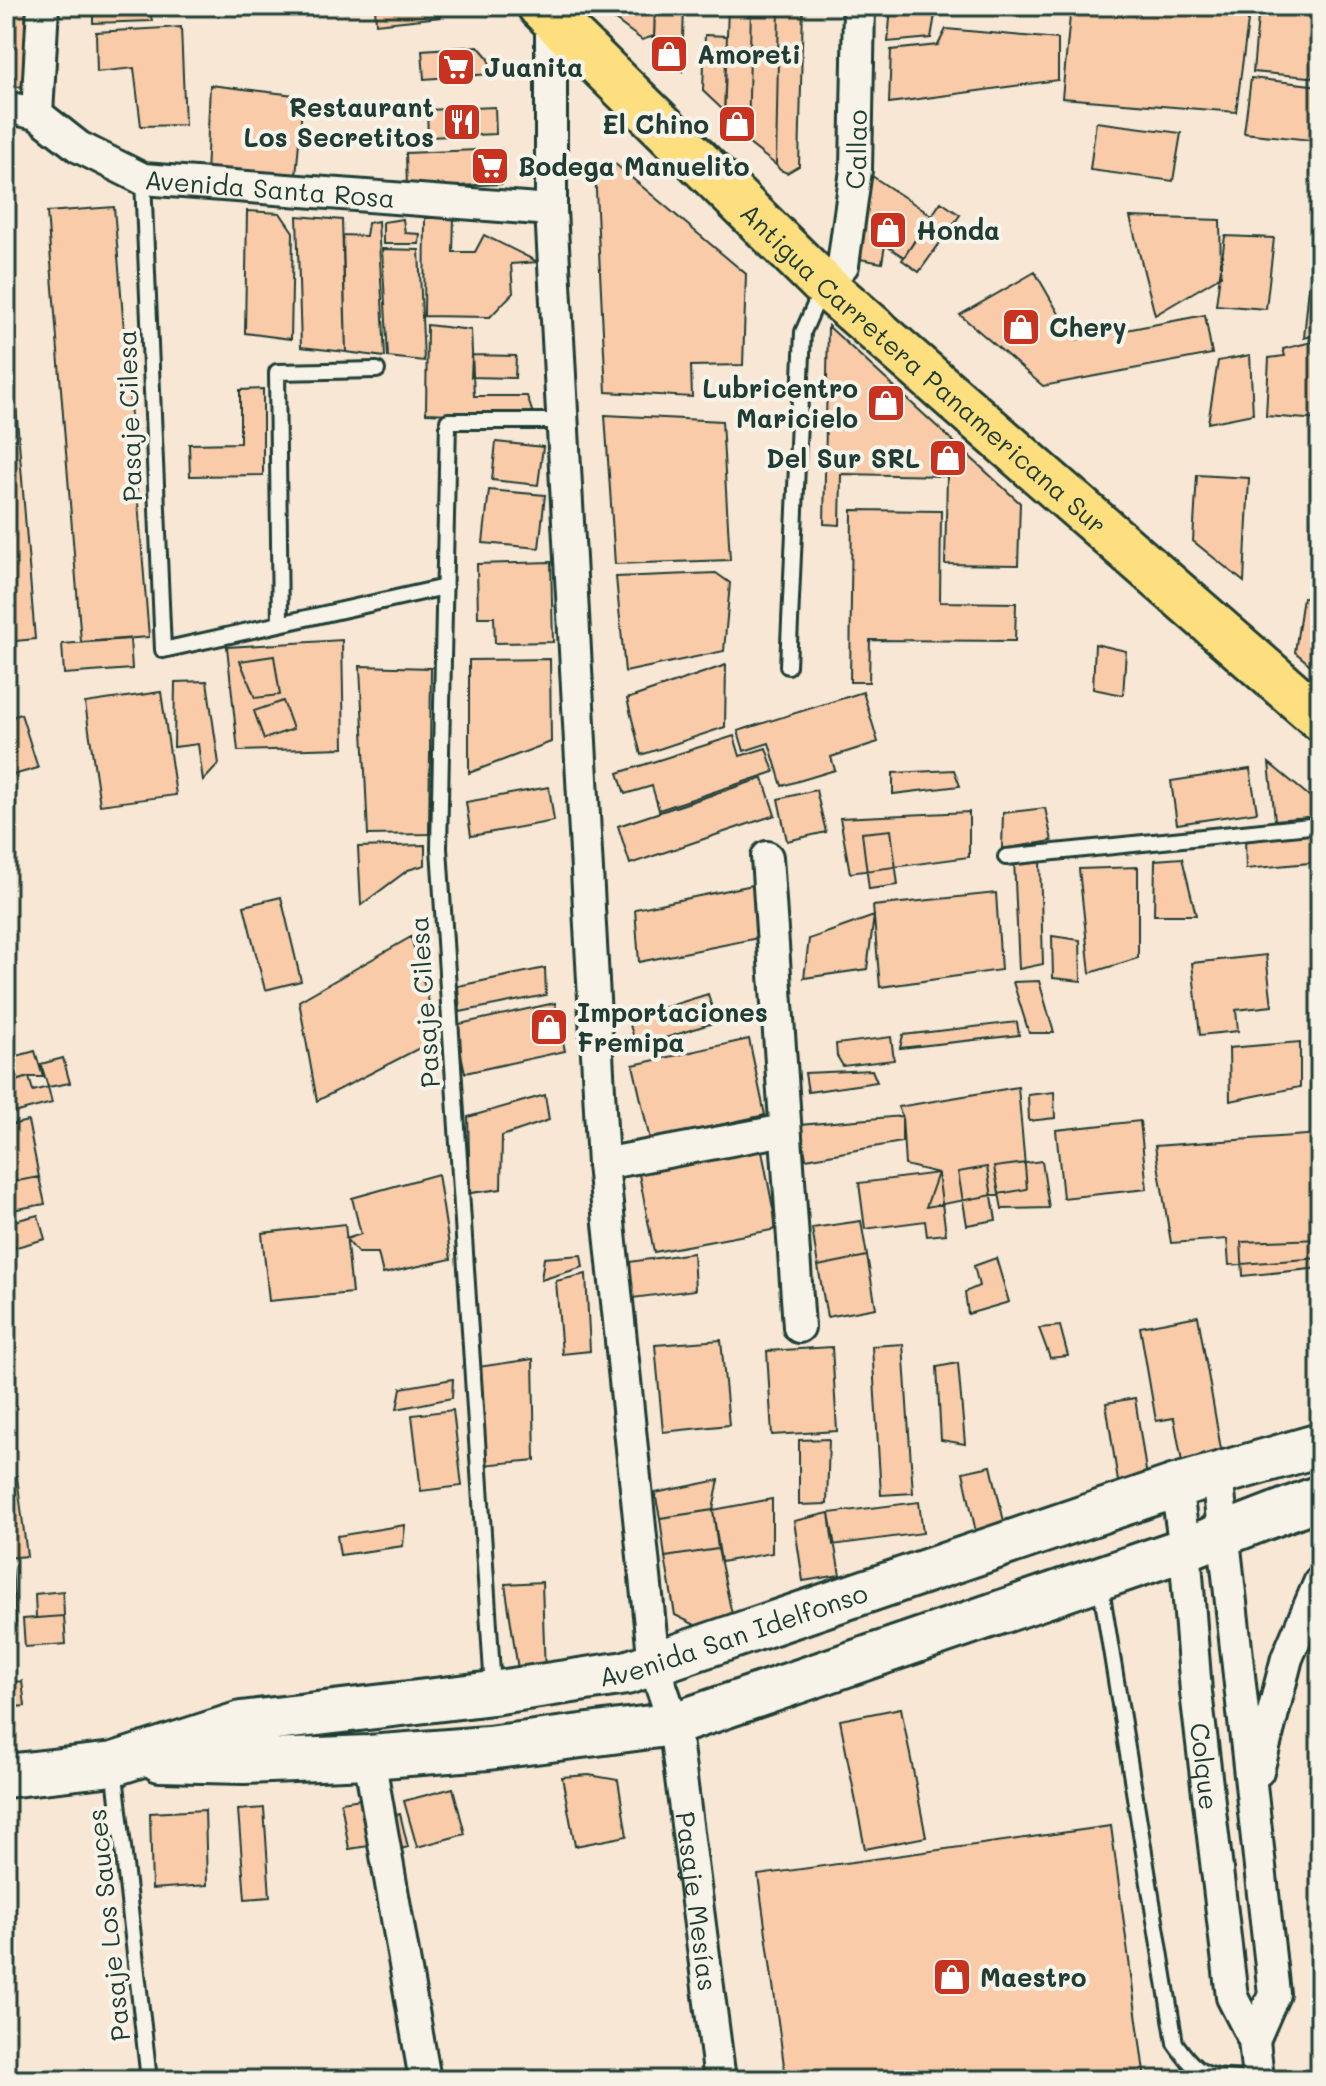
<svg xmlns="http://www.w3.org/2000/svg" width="1326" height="2086" font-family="Mali,sans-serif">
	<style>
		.building { fill: #facba9; stroke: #1f3d34; stroke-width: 2 }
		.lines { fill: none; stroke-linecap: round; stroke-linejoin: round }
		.lane-casing { stroke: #1f3d34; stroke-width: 20 }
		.street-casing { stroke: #1f3d34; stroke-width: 36 }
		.secondary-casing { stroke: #1f3d34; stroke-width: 48 }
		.highway-casing { stroke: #1f3d34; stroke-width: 50 }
		.lane { stroke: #f7f3e8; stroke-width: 14 }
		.street { stroke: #f7f3e8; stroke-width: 30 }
		.secondary { stroke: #f7f3e8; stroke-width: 42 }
		.highway { stroke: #fedf80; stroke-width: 44 }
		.labels { text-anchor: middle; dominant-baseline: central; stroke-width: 8; stroke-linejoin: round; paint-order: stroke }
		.poi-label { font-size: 26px; font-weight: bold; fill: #1f3d34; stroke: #f7f3e8; text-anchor: start }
		.street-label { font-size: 26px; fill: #1f3d34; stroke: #f7f3e8 }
	</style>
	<rect width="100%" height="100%" fill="#f8e7d5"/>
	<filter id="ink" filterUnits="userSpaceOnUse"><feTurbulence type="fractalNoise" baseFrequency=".0125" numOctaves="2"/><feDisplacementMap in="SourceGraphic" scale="16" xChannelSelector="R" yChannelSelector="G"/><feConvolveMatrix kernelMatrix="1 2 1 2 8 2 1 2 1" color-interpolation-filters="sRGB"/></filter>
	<g filter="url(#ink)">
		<!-- building -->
		<path class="building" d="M6,6H35L25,86L6,88Z
			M93,6H149L152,21L93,23Z
			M180,6H226L182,14Z
			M375,6H439L440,17L376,24Z
			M615,6H655L654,36L642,40L614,19Z
			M655,6H684L682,71L654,48Z
			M728,6H751L748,143L724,123Z
			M751,6H779L776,165L748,143Z
			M779,6H803L799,166L787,173L780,170L776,165Z
			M891,6H969L936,9L931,38L888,42Z
			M1071,6H1250L1236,112L1062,98Z
			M1259,6H1320V78L1253,72Z
			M181,27L185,125L141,126L134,68L97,72L96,32Z
			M946,29L1058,39V80L889,103L891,50L938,45Z
			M705,35L727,36L724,111L703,91Z
			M478,46L489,59L490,74L424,79L422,50Z
			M1251,78L1320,86V141L1244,133Z
			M210,85L303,96L295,188L206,176Z
			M495,107L496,134L428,137L427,110Z
			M1096,122L1181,133L1173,181L1090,170Z
			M501,149L502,184L407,188L406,153Z
			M614,163L746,274L743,365L691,366L692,397L606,392L595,171Z
			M866,172L931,215L904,257L885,245L882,263L849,257Z
			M941,202L960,215L919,272L902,260Z
			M114,207L149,637L81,642L47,212Z
			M247,211L280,213L293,232L291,339L245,333Z
			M297,216L342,220L346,352L301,347Z
			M1130,217L1220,220L1221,276L1155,315Z
			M425,218H454L453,252H475L484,235L538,262L511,264L513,293L490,317L424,316Z
			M403,219L405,233L420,234L419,244H383V222Z
			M378,221L385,357L346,352L343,235L366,236L368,223Z
			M1314,234L1320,235V334L1304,338Z
			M1225,236L1274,238L1266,309L1216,305Z
			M382,249L419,250L424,361L388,357Z
			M1035,272L1074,340L1205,315L1212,354L1043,386L960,315Z
			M6,282L35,639L6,642Z
			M427,325L471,330L474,396H527L534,417L426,413Z
			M828,326L1020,503L1018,565L945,564L947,476L841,474L840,525L824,524Z
			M1320,340V420L1266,416L1269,358L1285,356L1283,349Z
			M472,355L516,356L515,378L471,377Z
			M1250,355L1253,414L1208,423L1218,361Z
			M263,389V475L190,476L189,444L240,443V390Z
			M605,415L722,421L730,560L615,564Z
			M496,442L543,447L538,485L492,480Z
			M1197,475L1249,478L1244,582L1193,541Z
			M489,490L545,495L539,548L483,543Z
			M1314,505L1320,506V545L1312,542Z
			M852,510L941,511L940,602L1016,603L1015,641L870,640L869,682H850Z
			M551,562L553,642L495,643L494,617H478L477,564Z
			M716,573L730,583L724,651L625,672L616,577Z
			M1303,597L1320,600V673L1295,652Z
			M130,639L132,669L64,674L62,644Z
			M342,640L344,748L238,751L227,647Z
			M1095,644L1126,651L1123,695L1093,689Z
			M274,656L280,695L255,698L240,661Z
			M550,659L551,742L469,773V660Z
			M726,665L725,727L641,755L627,699Z
			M360,666L431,668L429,834L368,835Z
			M207,681L219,764L203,781L198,744L174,747L175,682Z
			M161,692L176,795L100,805L85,703Z
			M863,692L878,742L831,757L835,770L782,786L769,743L744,751L738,731Z
			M283,701L293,729L264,739L254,711Z
			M21,714L38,768L6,777V719Z
			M734,736L740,756L766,748L774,772L659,810L652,786L625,794L618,773Z
			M1269,763L1320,805V816L1275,820Z
			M1250,769L1257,812L1177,824L1171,781Z
			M954,770L960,786L893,794V773Z
			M763,778L775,815L630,864L618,826Z
			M549,787L554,821L471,836L466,802Z
			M816,790L826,832L787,841L778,799Z
			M1045,808L1052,841L1002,849L1003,813Z
			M969,812V857L850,873L840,818Z
			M891,830L898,885L869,889L862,833Z
			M1320,831V862L1246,869L1245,840Z
			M425,845V865L408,870L361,905L358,847Z
			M1182,858L1196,915H1154L1155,860Z
			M1014,859L1040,861L1043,964L1019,969Z
			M1138,867V958L1090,973L1079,869Z
			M753,885L763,937L639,962L635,909Z
			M996,893L1001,970L880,987L873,906Z
			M281,897L301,981L265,990L244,906Z
			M874,916L867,969L804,978L809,939Z
			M1052,936L1080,940L1081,981L1053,978Z
			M411,937L439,1038L317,1101L299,1001Z
			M1266,955L1272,1006L1236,1010L1238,1031L1200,1035L1192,963Z
			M545,968L546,995L460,1012L458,986Z
			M1039,981L1054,1033H1029L1013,982Z
			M708,994L716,1022L637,1047L628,1019Z
			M555,1003L565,1051L465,1073L455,1025Z
			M1017,1022L1019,1035L900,1048L903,1035Z
			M891,1037L894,1060L843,1066L837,1056L836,1044Z
			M749,1039L765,1115L650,1140L633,1065Z
			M1300,1042V1087L1230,1101L1229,1048Z
			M35,1051L43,1077H29L6,1084V1059Z
			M63,1058L70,1083L48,1087L41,1064Z
			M872,1070L877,1082L808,1092L805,1073Z
			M29,1077L33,1091L48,1087L52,1103L6,1115V1084Z
			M1018,1087L1027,1189L926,1207L938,1173L905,1165L902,1116L898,1107Z
			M1054,1092L1055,1118L1029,1121L1028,1095Z
			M545,1095L549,1120L502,1136L501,1189L470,1193L468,1117Z
			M902,1116V1142L806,1159L800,1125Z
			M28,1121L39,1177L6,1183V1126Z
			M1140,1121L1147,1189L1063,1198L1056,1130Z
			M1320,1134V1258L1229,1265L1227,1239L1171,1243L1155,1146Z
			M761,1146L777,1229L654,1252L638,1169Z
			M1042,1161L1049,1208L1002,1209L994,1167Z
			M987,1167L996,1220L967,1225L958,1172Z
			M938,1173L946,1234L927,1236L925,1221L865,1229L859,1183Z
			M438,1174L451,1259L383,1274L378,1253H358L346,1239L361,1234L352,1198Z
			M39,1177L45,1204L6,1211V1183Z
			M38,1215L45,1239L6,1250V1223Z
			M861,1221L867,1256L818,1266L812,1228Z
			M345,1224L352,1293L269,1301L262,1233Z
			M1320,1239V1268L1243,1276L1241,1242Z
			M693,1253L695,1290L633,1298L629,1262Z
			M581,1255L583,1267L541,1280L544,1258Z
			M867,1256L876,1308L827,1317L818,1266Z
			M996,1258L1009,1302L968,1314L965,1292L979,1286L974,1266Z
			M586,1274L590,1351L562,1354L556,1281Z
			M1198,1316L1222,1455L1182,1462L1174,1418L1156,1421L1140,1327Z
			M1060,1326L1068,1356L1050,1358L1039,1328Z
			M721,1340L729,1425L663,1432L655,1345Z
			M903,1344L913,1493L881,1495L872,1346Z
			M832,1347L837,1431L772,1435L767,1351Z
			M533,1359L535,1460L483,1465L478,1367Z
			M958,1363L965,1444L941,1440L937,1367Z
			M453,1379L452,1398L397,1409L401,1388Z
			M1135,1398L1148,1484L1119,1488L1106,1403Z
			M453,1410L462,1486L421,1491L412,1415Z
			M829,1439L827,1504L799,1505V1440Z
			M991,1466L1006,1530L977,1537L963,1472Z
			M17,1476L27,1556L6,1558V1478Z
			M719,1480L713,1510L660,1518L655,1493Z
			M772,1499V1553L721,1562L713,1510Z
			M919,1502L923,1533L833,1545L829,1513Z
			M713,1510L718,1549L665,1557L660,1518Z
			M829,1513L840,1575L803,1581L794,1521Z
			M405,1525L403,1546L340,1555L337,1536Z
			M718,1549L733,1619L699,1627L675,1615L665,1557Z
			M6,1569H12L16,1622L6,1623Z
			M542,1582L545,1677L519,1676L505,1584Z
			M63,1591L64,1616L36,1618L35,1594Z
			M64,1616L66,1644L25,1647L23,1619Z
			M22,1681L25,1706L6,1708V1683Z
			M901,1708L926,1837L865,1849L840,1720Z
			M589,1775L618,1780L627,1836L575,1846L562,1777Z
			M453,1788L465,1834L417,1847L404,1801Z
			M368,1798L375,1845L349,1849L341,1802Z
			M264,1808L270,1897L245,1899L238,1810Z
			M205,1810L207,1885L152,1889L150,1813Z
			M400,1814L408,1847L393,1851L385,1818Z
			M1111,1826L1145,2080H786L758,1875Z
			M1314,1980H1320V2049H1318Z"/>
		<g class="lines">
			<!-- lane casing -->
			<g class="lane-casing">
				<path id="lane" d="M143,179L163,650L445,587
					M280,624L277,372L377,370
					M788,666L803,332L821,291
					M1006,857L1320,825
					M1100,1582L1175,2043C1200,2079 1206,2076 1248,2080
					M493,1689L439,848L448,421H563
					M114,1766L149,2080"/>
			</g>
			<!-- street casing -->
			<g class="street-casing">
				<g id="street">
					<path id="s1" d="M551,8V210L603,1164L654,1665L674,1724L720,2080"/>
					<path id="s2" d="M6,107L37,114L79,147L143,179L551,210"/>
					<path d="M37,114L43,6"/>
					<path id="s3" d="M823,284L843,265L856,170L859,6"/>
					<path d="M767,857L799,1327"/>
					<path d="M603,1164L785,1130"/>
					<path d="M1217,1475L1274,1994L1254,2040"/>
					<path id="s4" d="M1176,1486L1185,1549L1196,1692L1232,1997L1254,2040L1258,2080"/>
					<path d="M369,1757L425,2080"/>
					<path d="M1258,1771L1287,1658L1320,1581"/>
				</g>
			</g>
			<!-- secondary casing -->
			<g class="secondary-casing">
				<g id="secondary">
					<path d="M160,1760L244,1762L369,1757L488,1748L674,1724L1185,1549L1320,1497"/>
					<path id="s5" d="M6,1776L114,1764L241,1723L493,1693L626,1673L1176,1486L1320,1445"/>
				</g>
			</g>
			<!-- highway casing -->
			<g class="highway-casing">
				<g id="highway">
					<path id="s6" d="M540,6L823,284L1320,718"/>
				</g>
			</g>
			<!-- lane -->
			<use href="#lane" class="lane"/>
			<!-- street -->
			<use href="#street" class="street"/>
			<!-- secondary -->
			<use href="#secondary" class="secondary"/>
			<!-- highway -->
			<use href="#highway" class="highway"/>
		</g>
	</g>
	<!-- icons -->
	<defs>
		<g id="shop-square" transform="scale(2)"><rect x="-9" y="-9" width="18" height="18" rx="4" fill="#c8321e" stroke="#f7f3e8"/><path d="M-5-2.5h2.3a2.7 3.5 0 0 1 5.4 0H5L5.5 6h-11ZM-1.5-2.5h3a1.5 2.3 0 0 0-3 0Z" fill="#fff"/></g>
		<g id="supermarket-square" transform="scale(2)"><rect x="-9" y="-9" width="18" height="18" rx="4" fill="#c8321e" stroke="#f7f3e8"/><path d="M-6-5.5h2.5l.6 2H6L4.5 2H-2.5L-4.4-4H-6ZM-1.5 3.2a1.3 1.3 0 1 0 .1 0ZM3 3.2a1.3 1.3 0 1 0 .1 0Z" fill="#fff"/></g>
		<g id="restaurant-square" transform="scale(2)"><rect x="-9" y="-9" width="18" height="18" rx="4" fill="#c8321e" stroke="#f7f3e8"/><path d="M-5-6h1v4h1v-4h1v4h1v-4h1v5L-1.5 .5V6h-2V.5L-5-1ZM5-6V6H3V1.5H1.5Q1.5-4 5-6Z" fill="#fff"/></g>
	</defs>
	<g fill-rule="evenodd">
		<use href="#shop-square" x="669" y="54"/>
		<use href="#supermarket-square" x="456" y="67"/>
		<use href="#restaurant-square" x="462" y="122"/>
		<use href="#shop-square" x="737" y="124"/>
		<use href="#supermarket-square" x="490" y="166"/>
		<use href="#shop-square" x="888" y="230"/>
		<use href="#shop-square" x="1021" y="327"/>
		<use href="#shop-square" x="886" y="403"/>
		<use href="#shop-square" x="948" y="458"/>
		<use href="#shop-square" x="549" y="1027"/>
		<use href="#shop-square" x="952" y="1977"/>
	</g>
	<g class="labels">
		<!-- poi labels -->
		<g class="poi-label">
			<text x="697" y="54">Amoreti</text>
			<text x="484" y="67">Juanita</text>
			<text x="434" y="107" text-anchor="end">Restaurant<tspan x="434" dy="30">Los Secretitos</tspan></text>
			<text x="709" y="124" text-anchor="end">El Chino</text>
			<text x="518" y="166">Bodega Manuelito</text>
			<text x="916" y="230">Honda</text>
			<text x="1049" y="327">Chery</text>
			<text x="858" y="388" text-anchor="end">Lubricentro<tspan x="858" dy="30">Maricielo</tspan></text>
			<text x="920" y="458" text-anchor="end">Del Sur SRL</text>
			<text x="577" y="1012">Importaciones<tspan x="577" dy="30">Fremipa</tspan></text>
			<text x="980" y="1977">Maestro</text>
		</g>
		<!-- street labels -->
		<g class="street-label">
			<text stroke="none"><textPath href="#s3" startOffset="144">Callao</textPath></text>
			<text stroke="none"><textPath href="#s2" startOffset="284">Avenida Santa Rosa</textPath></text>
			<text stroke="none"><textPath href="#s6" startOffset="528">Antigua Carretera Panamericana Sur</textPath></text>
			<text transform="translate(129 416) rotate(-92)">Pasaje Cilesa</text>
			<text transform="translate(424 1002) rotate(-94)">Pasaje Cilesa</text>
			<text stroke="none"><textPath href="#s5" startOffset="744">Avenida San Idelfonso</textPath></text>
			<text stroke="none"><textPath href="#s4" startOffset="282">Colque</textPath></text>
			<text stroke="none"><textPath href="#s1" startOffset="1902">Pasaje Mesías</textPath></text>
			<text transform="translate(108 1925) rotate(-96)">Pasaje Los Sauces</text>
		</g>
	</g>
	<!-- margin -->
	<rect width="1326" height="2086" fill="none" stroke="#f7f3e8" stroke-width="32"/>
	<rect x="16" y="16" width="1294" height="2054" fill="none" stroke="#1f3d34" stroke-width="3" filter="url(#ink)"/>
</svg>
